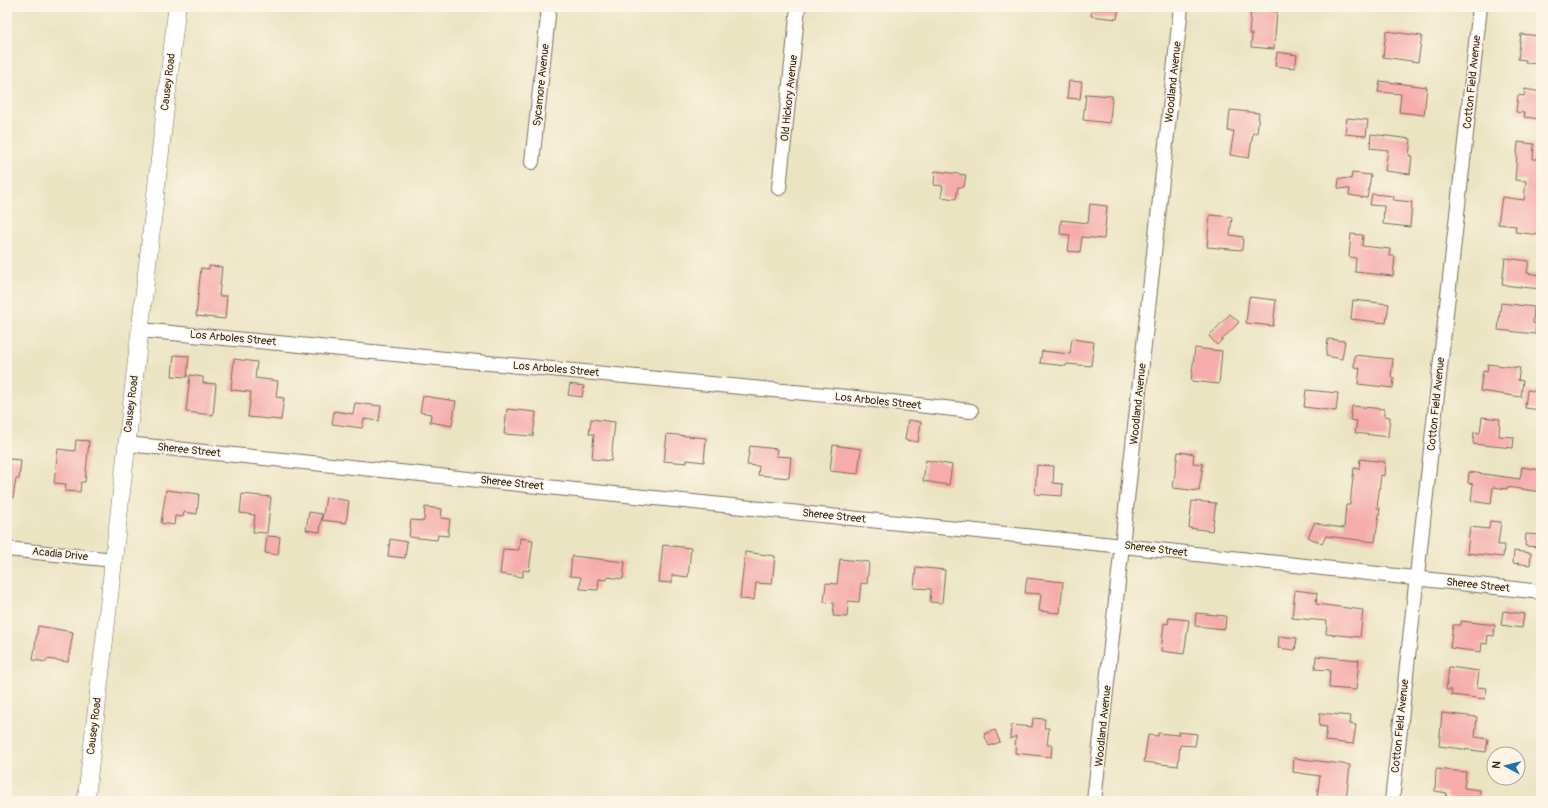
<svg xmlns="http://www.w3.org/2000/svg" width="1548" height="808" font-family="Pangolin,sans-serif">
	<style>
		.building { fill: #f5acab }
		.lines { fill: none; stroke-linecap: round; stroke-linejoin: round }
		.minor-casing { stroke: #796b58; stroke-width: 16 }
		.tertiary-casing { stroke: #796b58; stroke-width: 18 }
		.minor { stroke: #fff; stroke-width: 14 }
		.tertiary { stroke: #fff; stroke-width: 17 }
		.labels { text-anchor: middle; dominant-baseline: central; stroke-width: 3; stroke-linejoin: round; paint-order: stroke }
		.street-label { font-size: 11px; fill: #3b2a1e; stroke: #fcf5e5 }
	</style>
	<rect width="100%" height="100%" fill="#fcf5e5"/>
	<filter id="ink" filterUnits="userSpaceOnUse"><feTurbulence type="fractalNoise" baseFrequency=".025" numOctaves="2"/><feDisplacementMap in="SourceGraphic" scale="8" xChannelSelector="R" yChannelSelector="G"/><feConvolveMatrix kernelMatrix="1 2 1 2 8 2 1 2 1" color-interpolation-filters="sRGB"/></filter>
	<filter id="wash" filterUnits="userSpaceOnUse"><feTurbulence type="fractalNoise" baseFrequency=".012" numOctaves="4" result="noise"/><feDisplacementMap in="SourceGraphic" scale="16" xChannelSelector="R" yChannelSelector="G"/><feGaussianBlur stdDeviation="0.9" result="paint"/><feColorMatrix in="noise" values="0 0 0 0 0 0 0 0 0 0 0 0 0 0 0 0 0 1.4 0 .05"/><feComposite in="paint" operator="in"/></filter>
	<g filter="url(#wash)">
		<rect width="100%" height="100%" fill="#ebe4c3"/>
		<g id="blocks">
			<!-- building -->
			<path class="building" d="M1092,7H1119L1117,19L1091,16Z
				M1251,9L1277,11L1274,49L1251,47L1252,34H1249Z
				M1386,31L1422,36L1418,62L1383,57Z
				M1521,34L1541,36V64L1525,63L1526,60L1518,59Z
				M1277,52L1297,55L1295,68L1275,66Z
				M1069,81L1082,82L1080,99L1067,98Z
				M1380,81L1427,87L1424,115L1399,112L1401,94L1378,92Z
				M1525,89L1541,92V119L1524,117L1525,113L1516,112L1518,95L1524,96Z
				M1086,94L1112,96L1110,123L1083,120Z
				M1230,110L1259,113L1257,133H1253L1249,158L1230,155L1234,131H1228Z
				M1347,118L1368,120L1366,136L1345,134Z
				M1371,134L1411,139L1409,156H1412L1410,174L1385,171L1388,150L1370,148Z
				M1518,142L1534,144L1533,159H1540L1539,168H1541V192L1537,223L1541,224L1540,235L1515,232L1516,226L1498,224L1502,197L1524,200L1526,181L1515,180Z
				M935,171L966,175L964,187H958L956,199L941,197L943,186L934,185Z
				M1352,173L1371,175L1367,198L1349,195L1350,189L1338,188L1339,178L1351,179Z
				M1372,194L1394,196L1393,200L1412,202L1410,227L1383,224L1384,206L1370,205Z
				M1090,204L1107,206L1104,239L1082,237L1080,252L1068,251L1070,235L1060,234L1061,220L1088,223Z
				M1210,215L1232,217L1230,235L1243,237L1242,250L1207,247Z
				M1351,234L1363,235L1362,246L1390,249L1389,256H1395L1393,276L1355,272L1356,258L1349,257Z
				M1505,258L1529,261L1527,273L1541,275V289L1502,285Z
				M209,266L222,267L219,296H227L225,319L196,316L201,268L209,269Z
				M1249,297L1276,300L1273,326L1246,323Z
				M1353,300L1389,304L1386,323L1351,319Z
				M1501,303L1534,307L1533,323H1536L1535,334L1498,330Z
				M1230,314L1239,322L1217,345L1209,336Z
				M1072,339L1094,342L1091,366L1067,364L1066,366L1040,363L1042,351L1070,354Z
				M1328,339L1345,341L1342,359L1326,356Z
				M1195,348L1222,351L1219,384L1191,381Z
				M174,355L189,356L187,377L172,376Z
				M1355,355L1393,359L1391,377L1394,378L1393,388L1358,384L1360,368L1354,367Z
				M234,359L257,362L255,378L278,381L276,397L284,398L281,420L248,417L251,392L231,390Z
				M1488,364L1520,368L1518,380L1523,381L1521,397L1480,391L1483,371L1487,372Z
				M190,375L203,377V383L216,384L213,415L186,412Z
				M570,384L584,386L582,397L568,395Z
				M1306,390L1338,393L1336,411L1304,407Z
				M1527,390L1541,392V410L1525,408Z
				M423,396L456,401L452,426L430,422L431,414L420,412Z
				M355,403L381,406L379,421L364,419L362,428L332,424L334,411L353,414Z
				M1352,406L1384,409V416L1390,417L1388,437L1355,433L1357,421L1350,420Z
				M507,409L536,412L533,436L504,434Z
				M1482,417L1500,419L1499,436L1514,437L1513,448L1473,444L1474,432L1480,433Z
				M591,419L615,422L611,461L592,459L594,434H589Z
				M908,420L921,422L918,442L905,440Z
				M667,434L706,438L704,462L687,460V463L664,461Z
				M76,440L89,441L85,482H81L80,492L65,491L66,484L54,483L58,449L75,451Z
				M833,445L861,449L858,474L830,471Z
				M750,446L777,449L776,456L791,457L789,478L758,475L759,466L747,465Z
				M1178,452L1194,454L1193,463L1203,464L1199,491L1173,488Z
				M9,459L21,460L19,479H16L13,498H7V474Z
				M1360,459L1385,462L1384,476L1381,475L1377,508H1380L1375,542L1326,536L1322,544L1308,537L1315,522L1322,525L1344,528L1346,505H1350L1354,468L1359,469Z
				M926,460L952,465L949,485L923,481Z
				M1037,465L1054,466L1053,483L1063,484L1062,496L1035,494Z
				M1522,467L1541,470V492L1507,487V489L1493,487L1491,504L1471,501L1473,484L1468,483L1469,472L1520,479Z
				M166,490L199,494L197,514L184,512L183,517L175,516L174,525L161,523Z
				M242,494L271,497L267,533L253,532L255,515L240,513Z
				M326,497L349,501L346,523L322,520Z
				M1192,501L1216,503L1212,531L1189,528Z
				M425,507L442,509L441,518L450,519L448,536L438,535L437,540L409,537L411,520L424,521Z
				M309,512L322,514L320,532L306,530Z
				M1490,521L1501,522L1498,545H1504L1503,557L1467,553L1470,527L1489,529Z
				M1526,534L1540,535L1539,547L1525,546Z
				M267,536L280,537L278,555L265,553Z
				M520,538L533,540L529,571L523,570V577L500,574L503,549L519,550Z
				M390,539L407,542L405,558L388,556Z
				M663,545L691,548L688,577L672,575V583L659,582Z
				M1514,551L1531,553L1530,565L1513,563Z
				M745,552L775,556L772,584L756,583L754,600L740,599Z
				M572,556L625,562L623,579L607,577V580L599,579L598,590L580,589L581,577L570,576Z
				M840,559L869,562L867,584L861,583L859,602L848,601L847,617L833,616L834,603L824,602L826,583L837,584Z
				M916,567L945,570L942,603L930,602L931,589L914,588Z
				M1027,578L1063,582L1060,613L1039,611L1041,594L1025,593Z
				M1295,590L1317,593L1316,604L1363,610L1360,637L1326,634L1327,621L1292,618Z
				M1503,611L1524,614L1522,628L1501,625Z
				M1196,613L1226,616L1225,629L1195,626Z
				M1169,618L1189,620L1184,654L1161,651L1164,623L1168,624Z
				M1461,621L1495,625L1494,636L1488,635L1487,644L1482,643L1481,652L1450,648L1453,625H1461Z
				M38,626L73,632L68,662L47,659L46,662L33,660Z
				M1279,636L1297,638L1295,650L1278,648Z
				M1316,656L1359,660L1356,690L1329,688L1330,670L1315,669Z
				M1449,667L1479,671L1477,687L1487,688L1485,699L1451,695L1452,690H1446Z
				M1320,713L1351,716L1350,724L1356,725L1353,744L1325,741L1327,727L1319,726Z
				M1442,713L1477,717L1475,737L1488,739L1486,752L1439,746Z
				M1033,718L1045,719L1044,728H1049L1047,745H1052L1051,757L1015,753L1016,736L1010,739L1011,725L1032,727Z
				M995,730L1000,742L989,746L984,734Z
				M1179,732L1197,734L1195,746L1180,745L1178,766L1144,762L1148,735L1158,736V733L1178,735Z
				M1294,758L1350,765L1346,800L1317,797L1320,776L1293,772Z
				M1436,769L1466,772L1464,788L1480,790L1479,801L1446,798L1447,793L1435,791Z"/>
		</g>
	</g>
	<g filter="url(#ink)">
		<use href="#blocks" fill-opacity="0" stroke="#796b58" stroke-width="1"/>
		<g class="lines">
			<!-- minor casing -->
			<g class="minor-casing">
				<path id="minor" d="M532,162L549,7
					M779,188L798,7
					M140,330L847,397L971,411
					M127,444L1123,546L1541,592
					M7,549L114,560
					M1094,801L1181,7
					M1392,801L1480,7"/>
			</g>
			<!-- tertiary casing -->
			<g class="tertiary-casing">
				<path id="tertiary" d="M86,801L177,7"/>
			</g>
			<!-- minor -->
			<use href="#minor" class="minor"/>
			<!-- tertiary -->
			<use href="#tertiary" class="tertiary"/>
		</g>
	</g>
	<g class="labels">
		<!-- street labels -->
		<g class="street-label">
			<text transform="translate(168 82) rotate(-83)">Causey Road</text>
			<text transform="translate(1173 82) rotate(-84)">Woodland Avenue</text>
			<text transform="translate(1472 82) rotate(-84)">Cotton Field Avenue</text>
			<text transform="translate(541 85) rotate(-84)">Sycamore Avenue</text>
			<text transform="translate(789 98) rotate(-84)">Old Hickory Avenue</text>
			<text transform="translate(233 338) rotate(5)">Los Arboles Street</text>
			<text transform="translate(556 369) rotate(5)">Los Arboles Street</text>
			<text transform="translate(878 401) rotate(6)">Los Arboles Street</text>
			<text transform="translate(131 404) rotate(-83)">Causey Road</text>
			<text transform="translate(1138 404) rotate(-84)">Woodland Avenue</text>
			<text transform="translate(1436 404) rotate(-84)">Cotton Field Avenue</text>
			<text transform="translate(189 450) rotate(6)">Sheree Street</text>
			<text transform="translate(512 483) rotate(6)">Sheree Street</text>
			<text transform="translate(834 516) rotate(6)">Sheree Street</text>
			<text transform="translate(1156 549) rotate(7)">Sheree Street</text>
			<text transform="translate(60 554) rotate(6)">Acadia Drive</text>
			<text transform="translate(1478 585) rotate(6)">Sheree Street</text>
			<text transform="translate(94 726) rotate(-83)">Causey Road</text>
			<text transform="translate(1103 726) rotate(-84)">Woodland Avenue</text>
			<text transform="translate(1400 726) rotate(-84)">Cotton Field Avenue</text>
		</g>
	</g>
	<!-- margin -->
	<rect width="1548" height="808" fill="none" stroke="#fcf5e5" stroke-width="24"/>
	<!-- north arrow -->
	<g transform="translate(1506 766) rotate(277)"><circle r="19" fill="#fcf5e5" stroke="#afa495"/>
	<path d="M0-3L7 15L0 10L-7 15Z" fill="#1f6fb2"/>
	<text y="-6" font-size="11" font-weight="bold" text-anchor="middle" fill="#3b2a1e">N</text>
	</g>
</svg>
